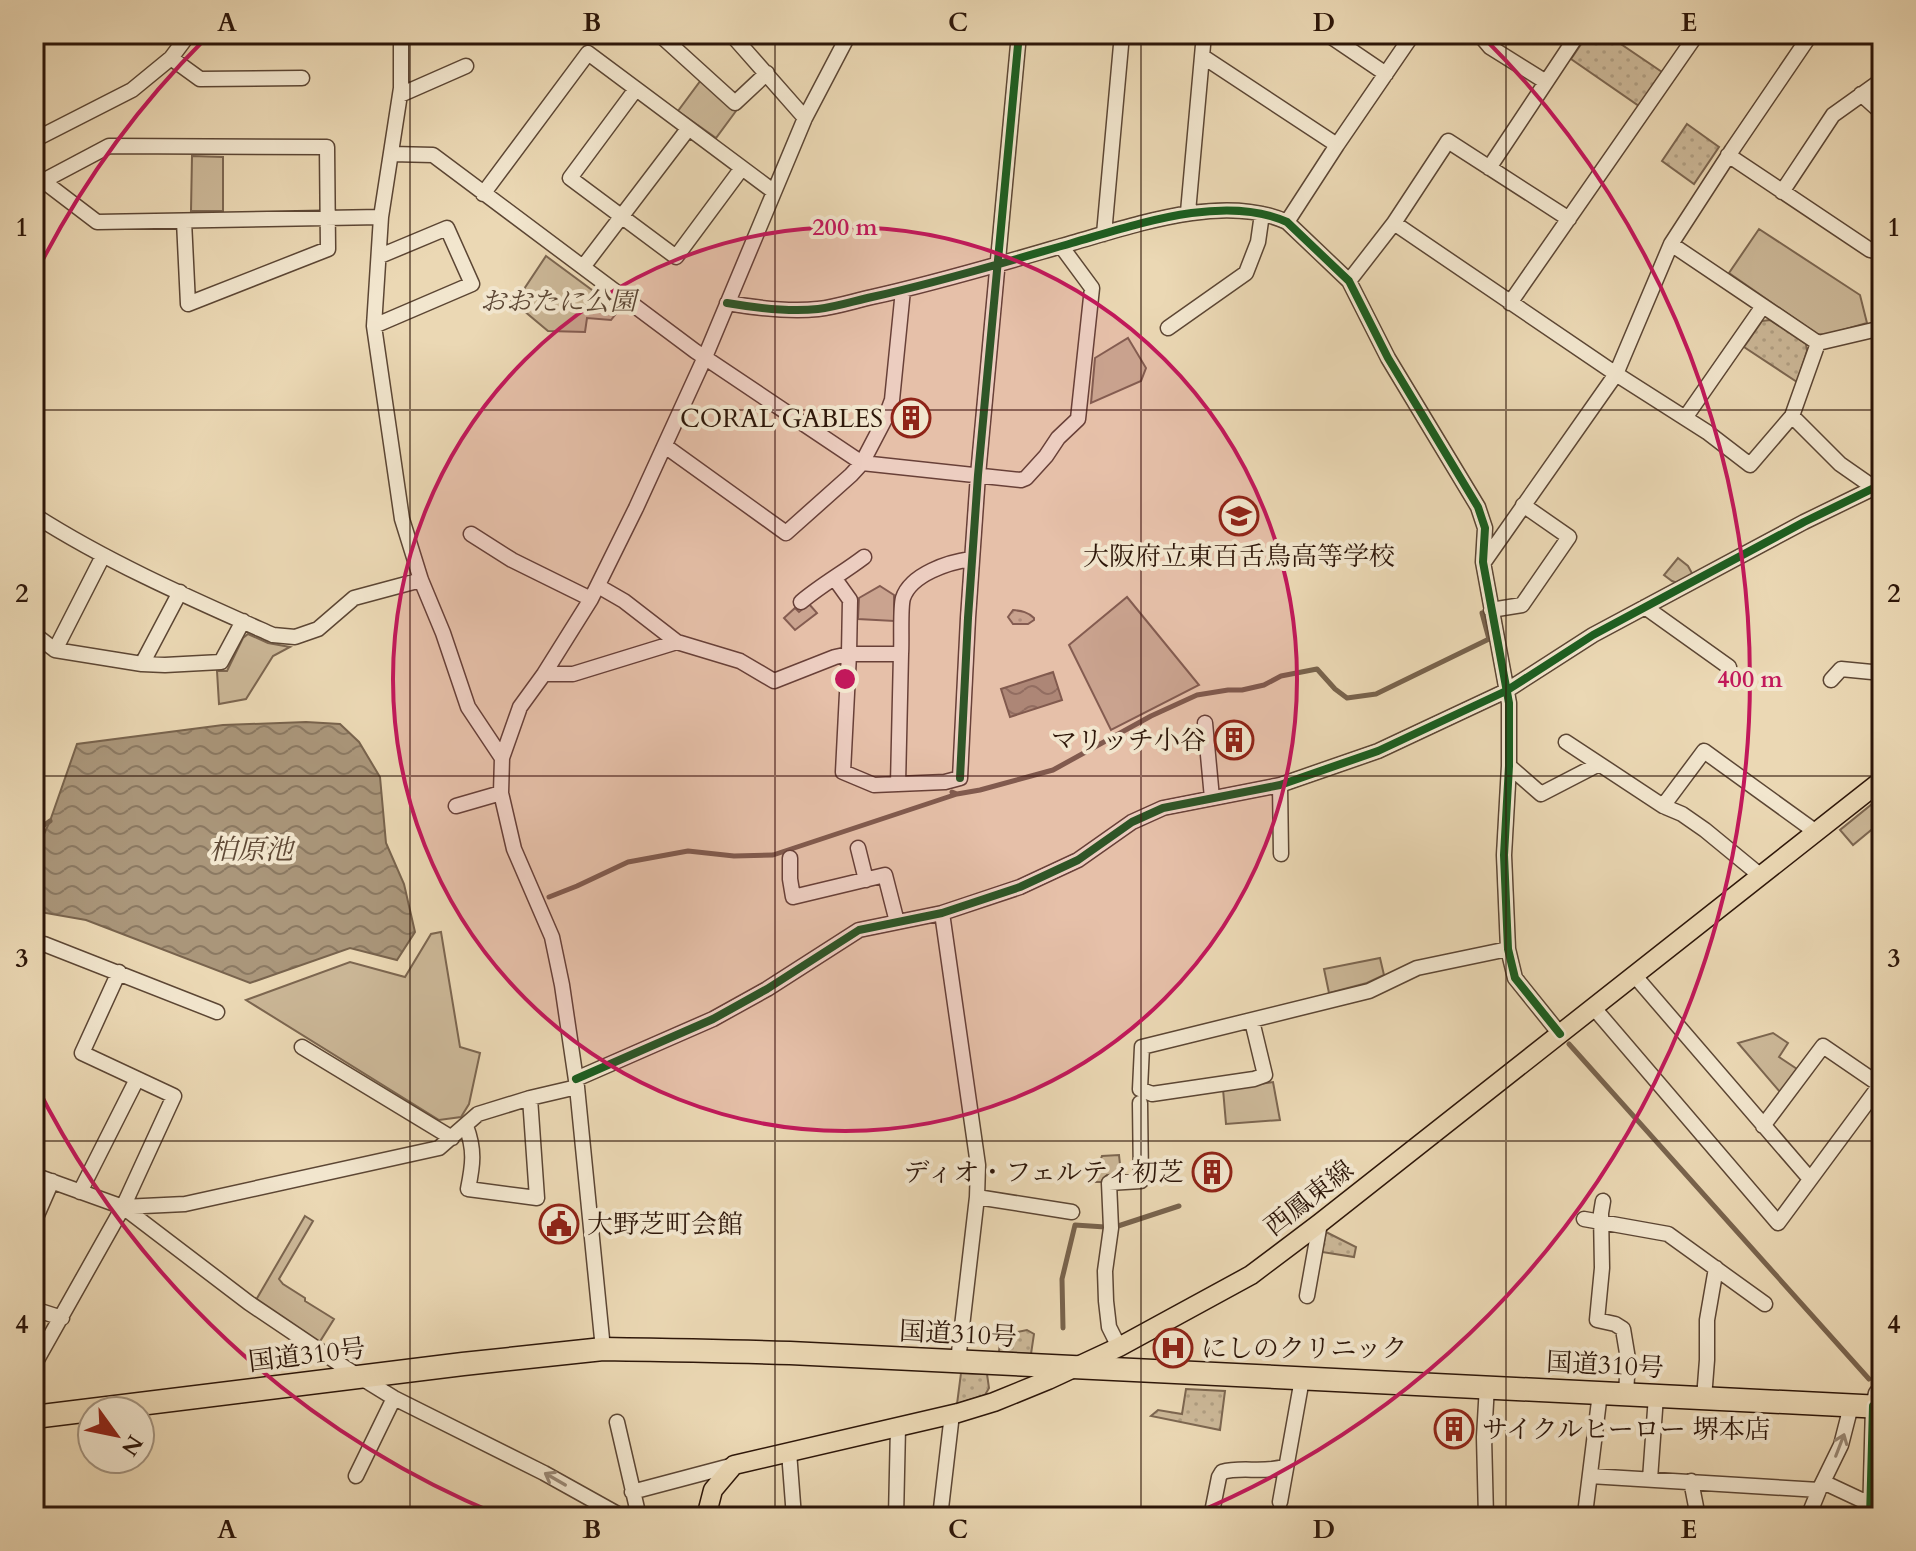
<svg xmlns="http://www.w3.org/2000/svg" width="1916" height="1551" font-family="Cardo,'Noto Serif JP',serif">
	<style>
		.grass { fill: url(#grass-dots); stroke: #7c6650; stroke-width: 2 }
		.park { fill: #cbb797; stroke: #7c6650; stroke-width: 2 }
		.water { fill: url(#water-waves); stroke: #78634d; stroke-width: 2 }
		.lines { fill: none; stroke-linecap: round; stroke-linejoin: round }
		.stream { stroke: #78634d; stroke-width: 5 }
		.minor-casing { stroke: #5c4634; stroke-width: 17 }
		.major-casing { stroke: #2d1609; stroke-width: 21 }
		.highway-casing { stroke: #2d1609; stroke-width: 25 }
		.minor { stroke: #f2e6ce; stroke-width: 14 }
		.major { stroke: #ebd8b4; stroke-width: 18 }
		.highway { stroke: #ebd8b4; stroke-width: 22 }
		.cycleway-casing { stroke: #f2e6ce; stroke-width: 13 }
		.cycleway { stroke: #1b5e20; stroke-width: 8 }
		.oneway { stroke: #998875 }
		.grid { fill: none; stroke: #2d1609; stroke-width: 2; stroke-opacity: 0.55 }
		.ring { fill: none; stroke: #c2185b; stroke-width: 4 }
		.labels { text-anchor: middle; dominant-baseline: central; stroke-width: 8; stroke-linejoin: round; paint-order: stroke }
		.park-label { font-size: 26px; font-style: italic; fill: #5c4634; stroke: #f2e6ce }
		.poi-label { font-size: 26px; fill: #2d1609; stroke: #f2e6ce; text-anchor: end }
		.street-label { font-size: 26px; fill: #2d1609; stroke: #f2e6ce }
		.water-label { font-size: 28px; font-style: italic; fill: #5f4936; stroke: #f2e6ce }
		.centre { fill: #c2185b; stroke: #f2e6ce; stroke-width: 4 }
		.ring-label { font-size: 24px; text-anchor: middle; font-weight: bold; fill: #c2185b; stroke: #f2e6ce; stroke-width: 8; stroke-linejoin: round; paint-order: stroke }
		.neatline { fill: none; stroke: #2d1609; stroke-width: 3 }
		.grid-label { font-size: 26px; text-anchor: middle; font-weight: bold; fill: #2d1609 }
	</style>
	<defs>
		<pattern id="grass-dots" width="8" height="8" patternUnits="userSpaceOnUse" patternTransform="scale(2)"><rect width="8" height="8" fill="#cbb797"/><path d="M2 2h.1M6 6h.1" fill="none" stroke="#af9d81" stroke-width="1.8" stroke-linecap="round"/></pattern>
		<pattern id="water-waves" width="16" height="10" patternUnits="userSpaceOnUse" patternTransform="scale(2)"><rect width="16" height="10" fill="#aa967a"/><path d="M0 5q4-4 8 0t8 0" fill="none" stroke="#8b7962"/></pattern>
	</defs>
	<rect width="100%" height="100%" fill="#ebd8b4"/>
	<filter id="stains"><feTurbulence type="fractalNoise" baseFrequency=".0025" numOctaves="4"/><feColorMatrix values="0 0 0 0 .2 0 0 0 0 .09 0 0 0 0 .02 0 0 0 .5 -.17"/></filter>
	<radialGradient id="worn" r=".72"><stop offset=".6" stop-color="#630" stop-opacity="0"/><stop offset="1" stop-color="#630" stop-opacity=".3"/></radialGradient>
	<!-- grass -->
	<path class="grass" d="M1588,34H1606L1662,72L1639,106L1571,59Z
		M1687,124L1719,147L1694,184L1662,161Z
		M1770,320L1806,344L1807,351L1797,382L1744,347L1762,321Z
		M1013,610C1022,611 1028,612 1034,618V620L1028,624H1013L1008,617Z
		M1326,1232L1356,1247L1354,1257L1322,1252Z
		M1027,1330L1034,1334L1031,1354L999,1352L1000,1339L1007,1338L1008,1334Z
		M961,1373L987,1374L989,1388L985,1395L957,1404Z
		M1186,1389L1225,1391L1220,1430L1151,1416L1158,1410L1182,1414Z"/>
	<!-- park -->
	<path class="park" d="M701,80L736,111L716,138L678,111Z
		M192,156L223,157V211H191Z
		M1759,229L1860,295L1867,323L1825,335L1817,334L1729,273Z
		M546,256L619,310L611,320L587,318L585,332L548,331L511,300L522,292Z
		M1128,338L1146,368L1141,381L1091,403L1095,358Z
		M1678,558L1688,566L1694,577L1680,584L1672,581L1664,575Z
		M880,586L894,595V621L858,619L859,598Z
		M1127,597L1199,685L1111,730L1069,645Z
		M809,604L817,613L795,630L784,618L795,608L799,612Z
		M248,634L268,643L290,647L273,656L246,699L219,704L217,671H227L243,638Z
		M1877,800L1882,806V821L1853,845L1840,830Z
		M441,932L460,1047L480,1053L469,1104L461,1117L439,1120L246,1000L350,962L405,977L431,934Z
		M1380,958L1384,975L1367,983L1329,993L1324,969Z
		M1773,1033L1788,1043L1779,1057L1797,1069L1780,1092L1738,1043Z
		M1273,1082L1280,1120L1226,1124L1223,1089Z
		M1119,1155L1121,1174L1107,1175L1103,1180V1182H1092L1102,1156Z
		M305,1216L313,1221L279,1279L283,1284L305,1298V1301L334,1319L319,1343L256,1300Z"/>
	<!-- water -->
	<path class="water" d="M1053,672L1062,700L1010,717L1001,689Z
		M306,722L340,724L359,742L380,777L386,843L404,884L415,932L397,960L350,948L250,983L86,920L34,911V856L50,821L77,744L223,725Z"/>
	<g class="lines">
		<!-- stream -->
		<path class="stream" d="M952,792L957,794L980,790L1053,770L1151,716L1197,695L1228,690H1242L1264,685L1281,676L1317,669L1335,689L1347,698L1376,694L1489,639L1482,613
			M34,837L40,828L50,821
			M549,897L577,886L628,862L688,851L734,856L773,855L957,794
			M1569,1044L1869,1379
			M1115,1227L1179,1206
			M1063,1328L1062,1279L1075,1225L1105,1227"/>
		<!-- minor casing -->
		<g class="minor-casing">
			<path id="minor" d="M401,34V88L381,217L374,326L402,519L421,580L443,633L468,707L502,758
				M659,34L735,103L767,73
				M731,34L805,118
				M1327,34L1386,74
				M1479,34L1490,47L1546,82
				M1202,56L1337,145
				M171,58L200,79L302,78
				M636,89L570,178L676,257L742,168
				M1861,94L1882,113
				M400,95L466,66
				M34,140L132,90L171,58L189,34
				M392,154L433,155L695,351L862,463L1021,480L1026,478L1046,456L1058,438L1078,419L1092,288L1061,246
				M1728,155L1870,250L1879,252L1882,248
				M1489,168L1578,34
				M34,174L97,222L381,217
				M43,181L109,146L327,147L328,249L188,304L184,221
				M1782,192L1833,115L1882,80
				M483,194L588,53L773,191
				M1188,212L1204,34
				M1287,222L1337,145L1413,34
				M1394,223L1616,374L1707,432L1750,465L1792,416
				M1104,234L1122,34
				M1671,244L1818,343L1882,328
				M583,267L688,129
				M1349,281L1394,223L1448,141L1569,219
				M727,303C756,308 788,312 818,309C836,307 854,301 872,297C940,282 1006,262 1072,243C1135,225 1224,193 1287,222L1349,281L1388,358L1478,507L1485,528L1483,562L1509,703V766L1504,855L1508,949L1515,978L1560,1034
				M1510,303L1697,34
				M374,326L472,284L447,228L380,256
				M1168,328L1246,273L1258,242L1262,214
				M1818,343L1792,416L1840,464L1873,487
				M1685,418L1763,306
				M665,446L786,533L851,475L862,463L885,419L892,400L903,290
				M34,515C109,563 192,599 273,635L295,637L318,629L354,598L421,580
				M471,534L512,560L591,599
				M1484,562L1616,374L1671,244L1732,150L1811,34
				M835,579L850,600L849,654L843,772L874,785L945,782L960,778L968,618L978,475L1019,34
				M598,586L624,601L677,642L740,661L774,681L835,657L849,654H901C902,642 900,608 903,598C911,574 949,562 971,559
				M801,602C821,585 843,573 864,557
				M1645,607L1729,667
				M1491,610L1522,605L1569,537L1523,505
				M34,634L55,650L142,664L165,665L221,662L243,621
				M55,650L103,556
				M142,664L180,592
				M544,674H573L677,642
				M1831,680L1841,669L1882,673
				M1205,723L1212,798
				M1566,742L1663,806L1682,814L1705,830L1761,876
				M1509,766L1541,794L1599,764
				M898,784L901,654
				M1280,785L1281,854
				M456,806L501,793
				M1663,806L1704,751L1816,832
				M858,848L866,880
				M790,858V879L793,897L885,875L897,922
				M942,913L978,1165L977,1197L958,1361
				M44,944L217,1012
				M1635,976L1810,1179
				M1594,1008L1778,1223L1880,1085L1823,1046L1763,1126
				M1252,1021L1265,1075L1254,1079L1152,1094L1140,1089L1142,1047L1369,991L1417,968L1508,949
				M302,1047L452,1138
				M576,1079L713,1019L767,989L859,930L942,913L1020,887L1078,860L1132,822L1163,808L1280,785L1378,751L1506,691L1593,635L1804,522L1882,484
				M466,1126C475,1150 473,1164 468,1189L537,1198L530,1098
				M34,1175L123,1207L185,1204L439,1148L478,1114L530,1098L577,1087
				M80,1192L137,1079
				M977,1197L1072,1212
				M1603,1201L1601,1213L1602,1268L1597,1320L1615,1324L1623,1329L1628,1359L1626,1394
				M123,1207L249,1303L347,1369L394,1398L544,1473L623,1517
				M1584,1219L1668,1234L1765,1304
				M34,1222L52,1181
				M1307,1296L1320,1223
				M34,1309L62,1318
				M1119,1347L1109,1327L1106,1301L1105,1271L1111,1228L1109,1183L1141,1181L1140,1103
				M603,1349L577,1087L562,985L552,937L514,849L501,793L502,758L520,707L544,674L591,599L636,508L705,357L805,118L849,34
				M34,1365L123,1207L174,1096L82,1053L119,972
				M1704,1398L1707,1360V1320L1716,1268
				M617,1422L639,1517
				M789,1452L794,1517
				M356,1476L394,1398
				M1590,1476L1819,1490
				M1650,1479L1656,1396
				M1691,1481L1698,1517
				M1823,1482L1870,1504
				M632,1492L734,1465
				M1280,1502L1302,1379
				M896,1517L898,1427
				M940,1517L952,1414
				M1211,1517L1219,1477L1222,1472C1242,1466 1265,1474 1286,1466
				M1486,1517L1484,1437L1487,1386
				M1587,1517L1586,1506L1600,1393
				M1808,1517L1819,1490L1841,1445L1851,1406
				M1870,1517L1873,1406L1876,1393L1882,1386"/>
		</g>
		<!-- major casing -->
		<g class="major-casing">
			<path id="major" d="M706,1517L713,1490L734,1465L958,1413L994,1402L1048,1380L1119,1347L1251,1275L1320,1223L1882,780"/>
		</g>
		<!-- highway casing -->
		<g class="highway-casing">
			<path id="highway" d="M34,1417L463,1364L603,1349C666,1350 727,1351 790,1353L1882,1407"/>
		</g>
		<!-- minor -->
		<use href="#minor" class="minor"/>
		<!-- major -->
		<use href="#major" class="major"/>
		<!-- highway -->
		<use href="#highway" class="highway"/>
		<!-- cycleway casing -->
		<g class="cycleway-casing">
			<path id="cycleway" d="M727,303C756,308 788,312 818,309C836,307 854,301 872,297C940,282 1006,262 1072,243C1135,225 1224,193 1287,222L1349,281L1388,358L1478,507L1485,528L1483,562L1509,703V766L1504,855L1508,949L1515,978L1560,1034
				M960,778L968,618L978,475L1019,34
				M576,1079L713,1019L767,989L859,930L942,913L1020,887L1078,860L1132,822L1163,808L1280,785L1378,751L1506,691L1593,635L1804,522L1882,484
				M1870,1517L1873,1406L1882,1407"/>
		</g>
		<!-- cycleway -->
		<use href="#cycleway" class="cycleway"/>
	</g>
	<!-- one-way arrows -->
	<defs><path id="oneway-shaft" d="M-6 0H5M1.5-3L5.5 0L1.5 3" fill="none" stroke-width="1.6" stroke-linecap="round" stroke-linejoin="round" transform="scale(2)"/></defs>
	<g class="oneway">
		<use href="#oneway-shaft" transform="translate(1840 1445) rotate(-69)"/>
		<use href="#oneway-shaft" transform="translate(555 1479) rotate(-150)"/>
	</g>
	<!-- grid -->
	<path class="grid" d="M410,34V1517M775,34V1517M1141,34V1517M1506,34V1517M34,410H1882M34,776H1882M34,1141H1882"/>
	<!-- distance rings -->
	<circle cx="845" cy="679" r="452" fill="#c2185b" fill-opacity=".12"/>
	<g class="ring">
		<circle cx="845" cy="679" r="452"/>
		<path d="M499 1515A905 905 0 0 1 35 1083M35 275A905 905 0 0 1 205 39M1485 39A905 905 0 0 1 1191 1515"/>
	</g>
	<!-- icons -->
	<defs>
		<g id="building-ring" transform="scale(2)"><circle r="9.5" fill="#f2e6ce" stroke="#8f2418" stroke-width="1.5"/><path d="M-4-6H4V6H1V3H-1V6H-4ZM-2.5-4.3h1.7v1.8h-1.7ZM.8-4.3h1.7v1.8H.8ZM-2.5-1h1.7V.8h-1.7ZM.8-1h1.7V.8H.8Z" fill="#8f2418"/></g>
		<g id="school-ring" transform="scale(2)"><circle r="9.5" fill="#f2e6ce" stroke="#8f2418" stroke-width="1.5"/><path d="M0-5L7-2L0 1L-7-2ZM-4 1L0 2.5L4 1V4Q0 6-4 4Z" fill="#8f2418"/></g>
		<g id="civic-ring" transform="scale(2)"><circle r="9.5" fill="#f2e6ce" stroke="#8f2418" stroke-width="1.5"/><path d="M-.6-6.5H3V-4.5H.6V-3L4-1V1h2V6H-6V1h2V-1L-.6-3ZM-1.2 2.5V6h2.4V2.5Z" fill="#8f2418"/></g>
		<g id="hospital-ring" transform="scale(2)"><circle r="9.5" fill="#f2e6ce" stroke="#8f2418" stroke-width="1.5"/><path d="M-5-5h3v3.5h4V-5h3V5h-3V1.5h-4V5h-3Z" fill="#8f2418"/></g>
	</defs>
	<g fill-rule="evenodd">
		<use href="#building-ring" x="911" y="418"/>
		<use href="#school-ring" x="1239" y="516"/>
		<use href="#building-ring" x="1234" y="740"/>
		<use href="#building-ring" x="1212" y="1172"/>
		<use href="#civic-ring" x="559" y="1224"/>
		<use href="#hospital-ring" x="1173" y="1348"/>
		<use href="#building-ring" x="1454" y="1429"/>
	</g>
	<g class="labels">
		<!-- park labels -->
		<g class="park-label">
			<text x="558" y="301">おおたに公園</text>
		</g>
		<!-- poi labels -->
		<g class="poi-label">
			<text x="883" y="418">CORAL GABLES</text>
			<text x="1239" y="556" text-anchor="middle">大阪府立東百舌鳥高等学校</text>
			<text x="1206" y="740">マリッチ小谷</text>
			<text x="1184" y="1172">ディオ・フェルティ初芝</text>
			<text x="587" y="1224" text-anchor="start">大野芝町会館</text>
			<text x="1201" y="1348" text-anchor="start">にしのクリニック</text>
			<text x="1482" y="1429" text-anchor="start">サイクルヒーロー 堺本店</text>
		</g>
		<!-- street labels -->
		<g class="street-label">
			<text transform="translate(1309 1198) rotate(-38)">西鳳東線</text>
			<text transform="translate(958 1334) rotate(3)">国道310号</text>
			<text transform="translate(307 1355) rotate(-7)">国道310号</text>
			<text transform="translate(1605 1365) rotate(3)">国道310号</text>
		</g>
		<!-- water labels -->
		<g class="water-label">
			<text x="251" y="850">柏原池</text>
		</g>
	</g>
	<circle cx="845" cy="679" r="12" class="centre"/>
	<g class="ring-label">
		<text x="845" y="235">200 m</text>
		<text x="1750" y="687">400 m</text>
	</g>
	<!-- margin -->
	<rect width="1916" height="1551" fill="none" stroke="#ebd8b4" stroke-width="88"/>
	<!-- north arrow -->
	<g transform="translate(116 1435) rotate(123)"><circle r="38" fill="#f2e6ce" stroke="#a3937f" stroke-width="2"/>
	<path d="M0-6L14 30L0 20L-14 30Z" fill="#8f2418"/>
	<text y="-12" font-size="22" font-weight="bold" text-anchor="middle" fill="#2d1609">N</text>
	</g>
	<rect x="44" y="44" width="1828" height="1463" class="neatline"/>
	<g class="grid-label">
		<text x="227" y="31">A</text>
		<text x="592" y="31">B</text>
		<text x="958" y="31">C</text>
		<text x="1324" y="31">D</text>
		<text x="1689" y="31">E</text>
		<text x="22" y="236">1</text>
		<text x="1894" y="236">1</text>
		<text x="22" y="602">2</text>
		<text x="1894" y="602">2</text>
		<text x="22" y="967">3</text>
		<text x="1894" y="967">3</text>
		<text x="22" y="1333">4</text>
		<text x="1894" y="1333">4</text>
		<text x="227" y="1538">A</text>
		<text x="592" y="1538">B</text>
		<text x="958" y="1538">C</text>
		<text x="1324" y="1538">D</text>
		<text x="1689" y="1538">E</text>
	</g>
	<rect width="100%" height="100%" filter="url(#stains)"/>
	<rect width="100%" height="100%" fill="url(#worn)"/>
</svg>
